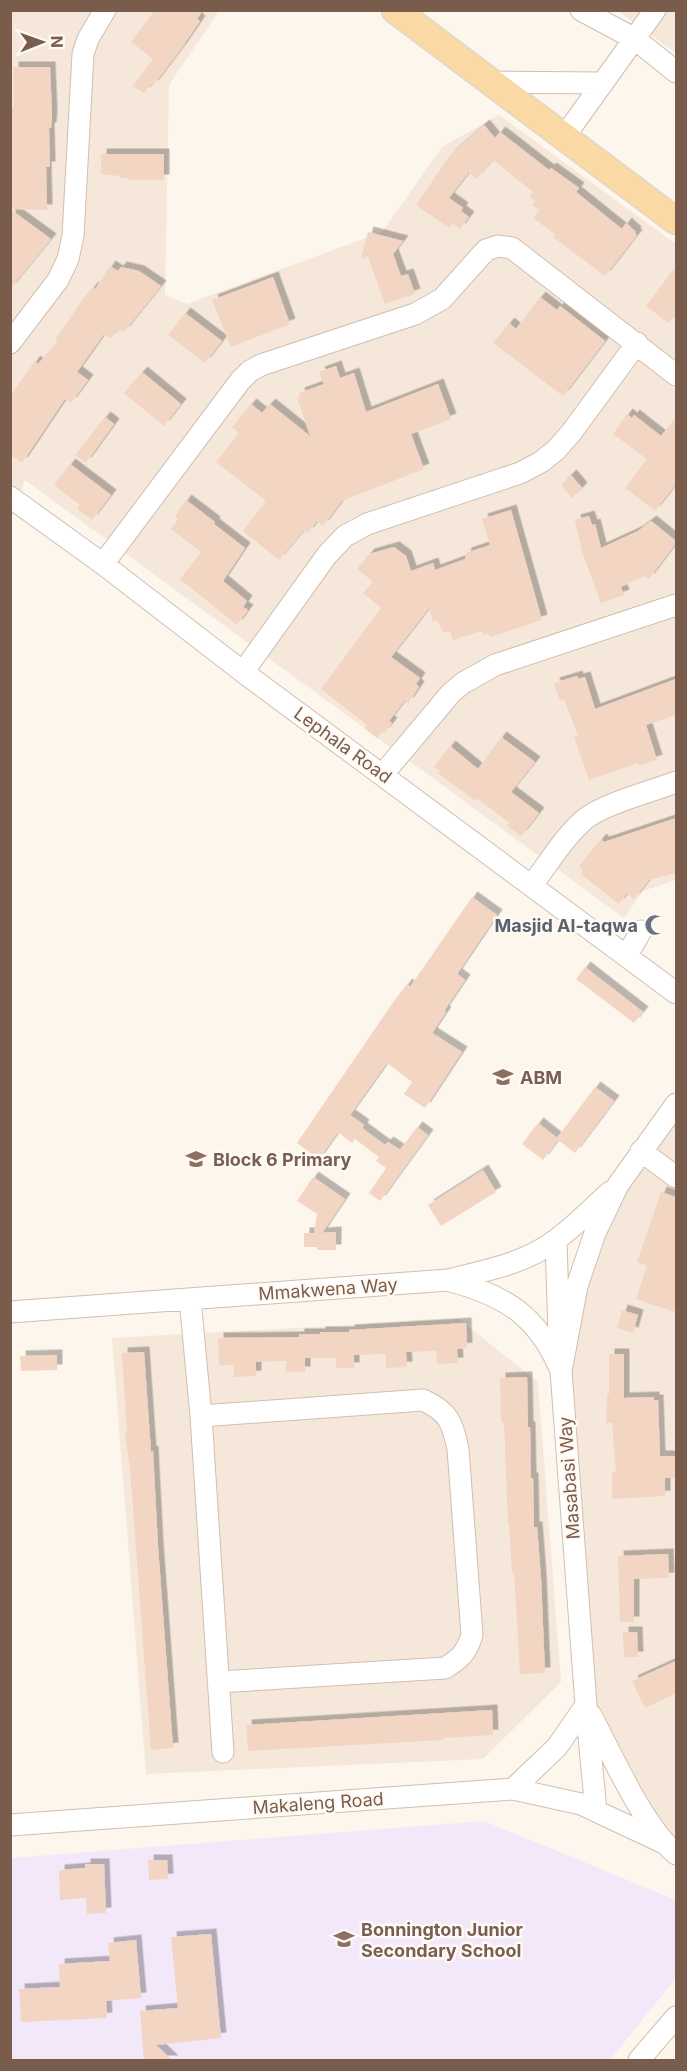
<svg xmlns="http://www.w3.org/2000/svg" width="687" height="2071" font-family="Inter,sans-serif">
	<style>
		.residential { fill: #f5e8da }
		.education { fill: #f3e8fa }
		.building { fill: #f3d5c3; filter: url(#shadow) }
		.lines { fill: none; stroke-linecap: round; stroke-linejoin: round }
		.minor-casing { stroke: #d1beb0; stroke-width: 23 }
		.major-casing { stroke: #dad1cd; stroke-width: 29 }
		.minor { stroke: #fff; stroke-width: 21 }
		.major { stroke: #fbd9a5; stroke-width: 27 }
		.labels { text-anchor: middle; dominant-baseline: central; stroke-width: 5; stroke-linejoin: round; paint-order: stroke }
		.street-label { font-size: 18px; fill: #7a5c4d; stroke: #fffaf3 }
		.worship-label { font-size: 18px; font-weight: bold; fill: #5b616d; stroke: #fffaf3; text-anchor: end }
		.education-label { font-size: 18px; font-weight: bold; fill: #785e54; stroke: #fffaf3; text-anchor: start }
	</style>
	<defs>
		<filter id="shadow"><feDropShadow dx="5.5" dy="-5.5" stdDeviation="0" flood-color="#0004"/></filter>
	</defs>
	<rect width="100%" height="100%" fill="#fdf6ec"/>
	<!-- residential -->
	<path class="residential" d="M11,11H219L169,85L165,295L187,304L382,232L442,147L499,115L676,244V880L643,891L624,918L25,480L11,517Z
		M618,11H676V53Z
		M676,1118V1854L586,1705L561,1371L606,1210Z
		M459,1319L538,1382L561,1682L483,1759L146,1774L112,1338Z"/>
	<!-- education -->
	<path class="education" d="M484,1821L676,1900V1978L610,2060H11V1858Z"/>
	<!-- building -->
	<path class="building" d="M155,10H203L197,19L200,21L183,46L153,86L151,84L144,93L133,86L153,59L131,42Z
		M13,67H50L52,115L51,128H49L50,167H46L47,210L10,209V121L12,106H14Z
		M484,125L495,138L500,132L549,170L551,168L579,188L576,192L622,229L626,223L636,232L635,234L637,235L605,276L553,237L555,234L533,218L540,210L532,205L535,201L529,197L533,192L493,160L476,179L469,172L449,198L463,208L461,211L469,217L460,229L452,224L449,228L416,205L450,155Z
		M101,154H164V180H127V178H120V176L101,174Z
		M10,209L51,239L10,289Z
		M368,232L403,241L393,254L401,276L408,274L415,294L385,304L368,257L361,259Z
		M110,266L118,271L121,267L139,271L161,286L124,332L118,330L111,338L104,334L77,372L88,380L71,403L65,399L22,463L10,455V396L35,361L38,364L57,342L55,340L83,299L93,287L95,289Z
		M676,266V313L668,323L646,306Z
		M273,277L290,324L231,347L212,300Z
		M540,297L557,310L560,306L605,341L563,396L493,343L509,323L516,329Z
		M185,313L222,341L205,363L168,335Z
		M336,366L340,378L354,373L366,412L438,384L451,419L411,434L424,469L342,501L323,526L317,521L308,533L304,530L279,560L243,531L266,501L216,462L239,433L232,427L251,404L262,413L270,404L310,436L297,398L300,397L299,393L324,384L319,372Z
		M142,372L181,404L164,426L124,393Z
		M627,414L632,418L634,415L661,436L676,417V484L655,511L625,488L647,459L613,434Z
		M105,417L114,424L86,463L75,455Z
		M70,464L111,495L92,520L77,509L80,505L54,485Z
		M571,475L582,488L572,498L561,485Z
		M186,500L215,522L214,524L245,548L223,581L247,601L243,607L248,610L237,625L180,579L201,552L171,529L178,519L175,516Z
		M511,510L542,620L490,637L489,634L484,635L482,631L453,640L450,631L444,633L437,621L433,622L429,608L391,657L420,678L416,684L419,687L408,703L405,700L389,721L392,723L384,733L382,731L377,738L364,728L367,725L321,689L381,608L363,593L373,582L357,569L369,554L394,547L406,556L411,571L433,563L435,570L465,559L466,553L490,545L482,519Z
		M589,516L592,525L595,524L601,548L638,531L651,521L676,541V543L649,579L644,576L621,587L624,595L601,603L582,552L575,520Z
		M577,676L578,679L585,677L595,709L676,679V715L646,725L657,760L639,766L638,763L589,780L574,737L578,736L564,699L560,701L554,683Z
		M501,737L535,762L511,792L539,813L521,836L507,826L510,823L478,799L476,801L455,786L438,773L440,771L434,767L450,746L478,769Z
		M676,818V873L649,880L634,899L627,893L619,904L581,874L583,870L579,866L601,839L604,842Z
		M472,897L497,915L457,974L465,980L444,1011L446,1012L432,1033L462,1052L425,1108L404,1094L412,1082L387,1063L350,1115L364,1125L362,1128L385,1145L388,1142L400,1150L417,1127L428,1135L380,1201L369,1193L386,1168L376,1161L379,1157L355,1139L352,1143L338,1132L319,1159L297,1143L394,1001L407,984L410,987Z
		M585,967L643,1012L634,1023L576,979Z
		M595,1087L614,1101L575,1153L558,1140L543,1160L522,1144L538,1123L557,1138Z
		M483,1170L496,1192L441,1226L428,1205Z
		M313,1177L345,1199L322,1233L336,1232V1250H317V1247H304V1233H314L317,1214L297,1201Z
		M661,1192L676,1197V1303L674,1312L636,1299L647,1266L637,1262Z
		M622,1310L638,1315L633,1333L617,1328Z
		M466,1323L467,1348L457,1349L458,1363L437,1364L436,1351L406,1352L407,1367L386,1368V1354L354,1355V1368H336V1358H305V1372H286V1361L256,1362V1376L234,1377V1365H219L218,1338L299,1337V1334H320V1332H349V1330Z
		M144,1352L151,1452L153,1451L158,1547L173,1748L151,1750L130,1469L125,1433H127L122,1353Z
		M609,1354H624V1398L654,1397V1400H658L660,1456H676V1478H665V1496L612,1499V1472H616L612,1423H606L607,1394H609Z
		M57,1355V1370L21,1371L20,1356Z
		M527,1377L528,1427H530L531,1478H533L534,1527H537L541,1578L545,1673L520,1674L514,1573H512L509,1523H508L504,1423H501L500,1378Z
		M668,1554L669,1578L634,1579V1622H620L618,1556Z
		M623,1632H637L638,1657H624Z
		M676,1661V1693L645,1708L632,1681Z
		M492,1710L493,1735L443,1738V1740L248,1751L246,1725Z
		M148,1860H167L168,1879L149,1880Z
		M85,1864H104L106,1913L87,1914L86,1898L60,1900L59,1870L85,1868Z
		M211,1934L221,2038L156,2045L173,2061H144L140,2011L178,2008L171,1937Z
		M136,1940L141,1998L106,2001L107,2018L21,2022L19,1989L60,1987L59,1964L110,1961L108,1943Z"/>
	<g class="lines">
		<!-- minor casing -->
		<g class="minor-casing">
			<path id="minor" d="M581,10L635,39L676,72
				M491,82L603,83
				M564,137L655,10
				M10,343L58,280L68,259L73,236L83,54L88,39L105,10
				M10,497L103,564L243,672L676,993
				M103,564L240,381L250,371L261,365L415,314L442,299L486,250L498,246L512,248L676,375
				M243,672L327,555L345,536L367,524L520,473L541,462L556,450L571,433L637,343
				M383,774L451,693L463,683L495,665L676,605
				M532,885C548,864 564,837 585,819C603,804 653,791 676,782
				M627,955L641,931
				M641,1151L676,1177
				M556,1240L559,1334
				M451,1281C506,1296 538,1316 561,1371
				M190,1299L201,1416L223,1752
				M10,1312L448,1280C485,1271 527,1263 557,1239C576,1225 592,1208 610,1192
				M201,1416L423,1400C449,1412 452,1422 458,1449L472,1635C467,1652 460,1659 445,1668L218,1682
				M591,1715C612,1755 643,1826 676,1854
				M513,1789L557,1747L586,1705
				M596,1811L586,1705L561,1371L577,1286L595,1233L618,1185L676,1104
				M10,1825L513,1789L581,1804L664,1843
				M639,2060L676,2017"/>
		</g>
		<!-- major casing -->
		<g class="major-casing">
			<path id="major" d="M395,10L676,221"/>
		</g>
		<!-- minor -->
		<use href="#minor" class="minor"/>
		<!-- major -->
		<use href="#major" class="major"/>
	</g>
	<!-- icons -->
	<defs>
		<g id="mosque-bare" transform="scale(1.62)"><path d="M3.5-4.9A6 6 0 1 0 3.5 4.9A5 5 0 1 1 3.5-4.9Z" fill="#6b7280" stroke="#fffaf3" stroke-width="2.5" paint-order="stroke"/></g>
		<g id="university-bare" transform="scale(1.62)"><path d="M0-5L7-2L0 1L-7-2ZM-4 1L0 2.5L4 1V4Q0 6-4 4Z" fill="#8d6e63" stroke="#fffaf3" stroke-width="2.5" paint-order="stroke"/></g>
		<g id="school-bare" transform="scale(1.62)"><path d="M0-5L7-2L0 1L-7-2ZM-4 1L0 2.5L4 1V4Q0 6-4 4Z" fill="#8d6e63" stroke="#fffaf3" stroke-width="2.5" paint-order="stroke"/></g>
	</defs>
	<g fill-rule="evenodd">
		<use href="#mosque-bare" x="655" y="925"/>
		<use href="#university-bare" x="503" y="1077"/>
		<use href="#school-bare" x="196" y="1159"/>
		<use href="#school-bare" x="344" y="1939"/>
	</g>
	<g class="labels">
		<!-- street labels -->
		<g class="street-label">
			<text transform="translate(343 745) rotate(36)">Lephala Road</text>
			<text transform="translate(328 1289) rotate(-4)">Mmakwena Way</text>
			<text transform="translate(569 1478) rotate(-94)">Masabasi Way</text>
			<text transform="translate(318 1803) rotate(-4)">Makaleng Road</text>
		</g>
		<!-- worship labels -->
		<g class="worship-label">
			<text x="638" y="925">Masjid Al-taqwa</text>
		</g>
		<!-- education labels -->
		<g class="education-label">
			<text x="520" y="1077">ABM</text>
			<text x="213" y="1159">Block 6 Primary</text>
			<text x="361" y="1929">Bonnington Junior<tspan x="361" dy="21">Secondary School</tspan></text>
		</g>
	</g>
	<!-- border -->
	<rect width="687" height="2071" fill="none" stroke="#7a5c4d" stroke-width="24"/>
	<!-- north arrow -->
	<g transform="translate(42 42) rotate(89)" stroke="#fffaf3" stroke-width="4.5" paint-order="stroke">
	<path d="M0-4.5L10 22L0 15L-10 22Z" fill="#7a5c4d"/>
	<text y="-9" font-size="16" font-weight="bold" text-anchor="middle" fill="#7a5c4d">N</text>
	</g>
</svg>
